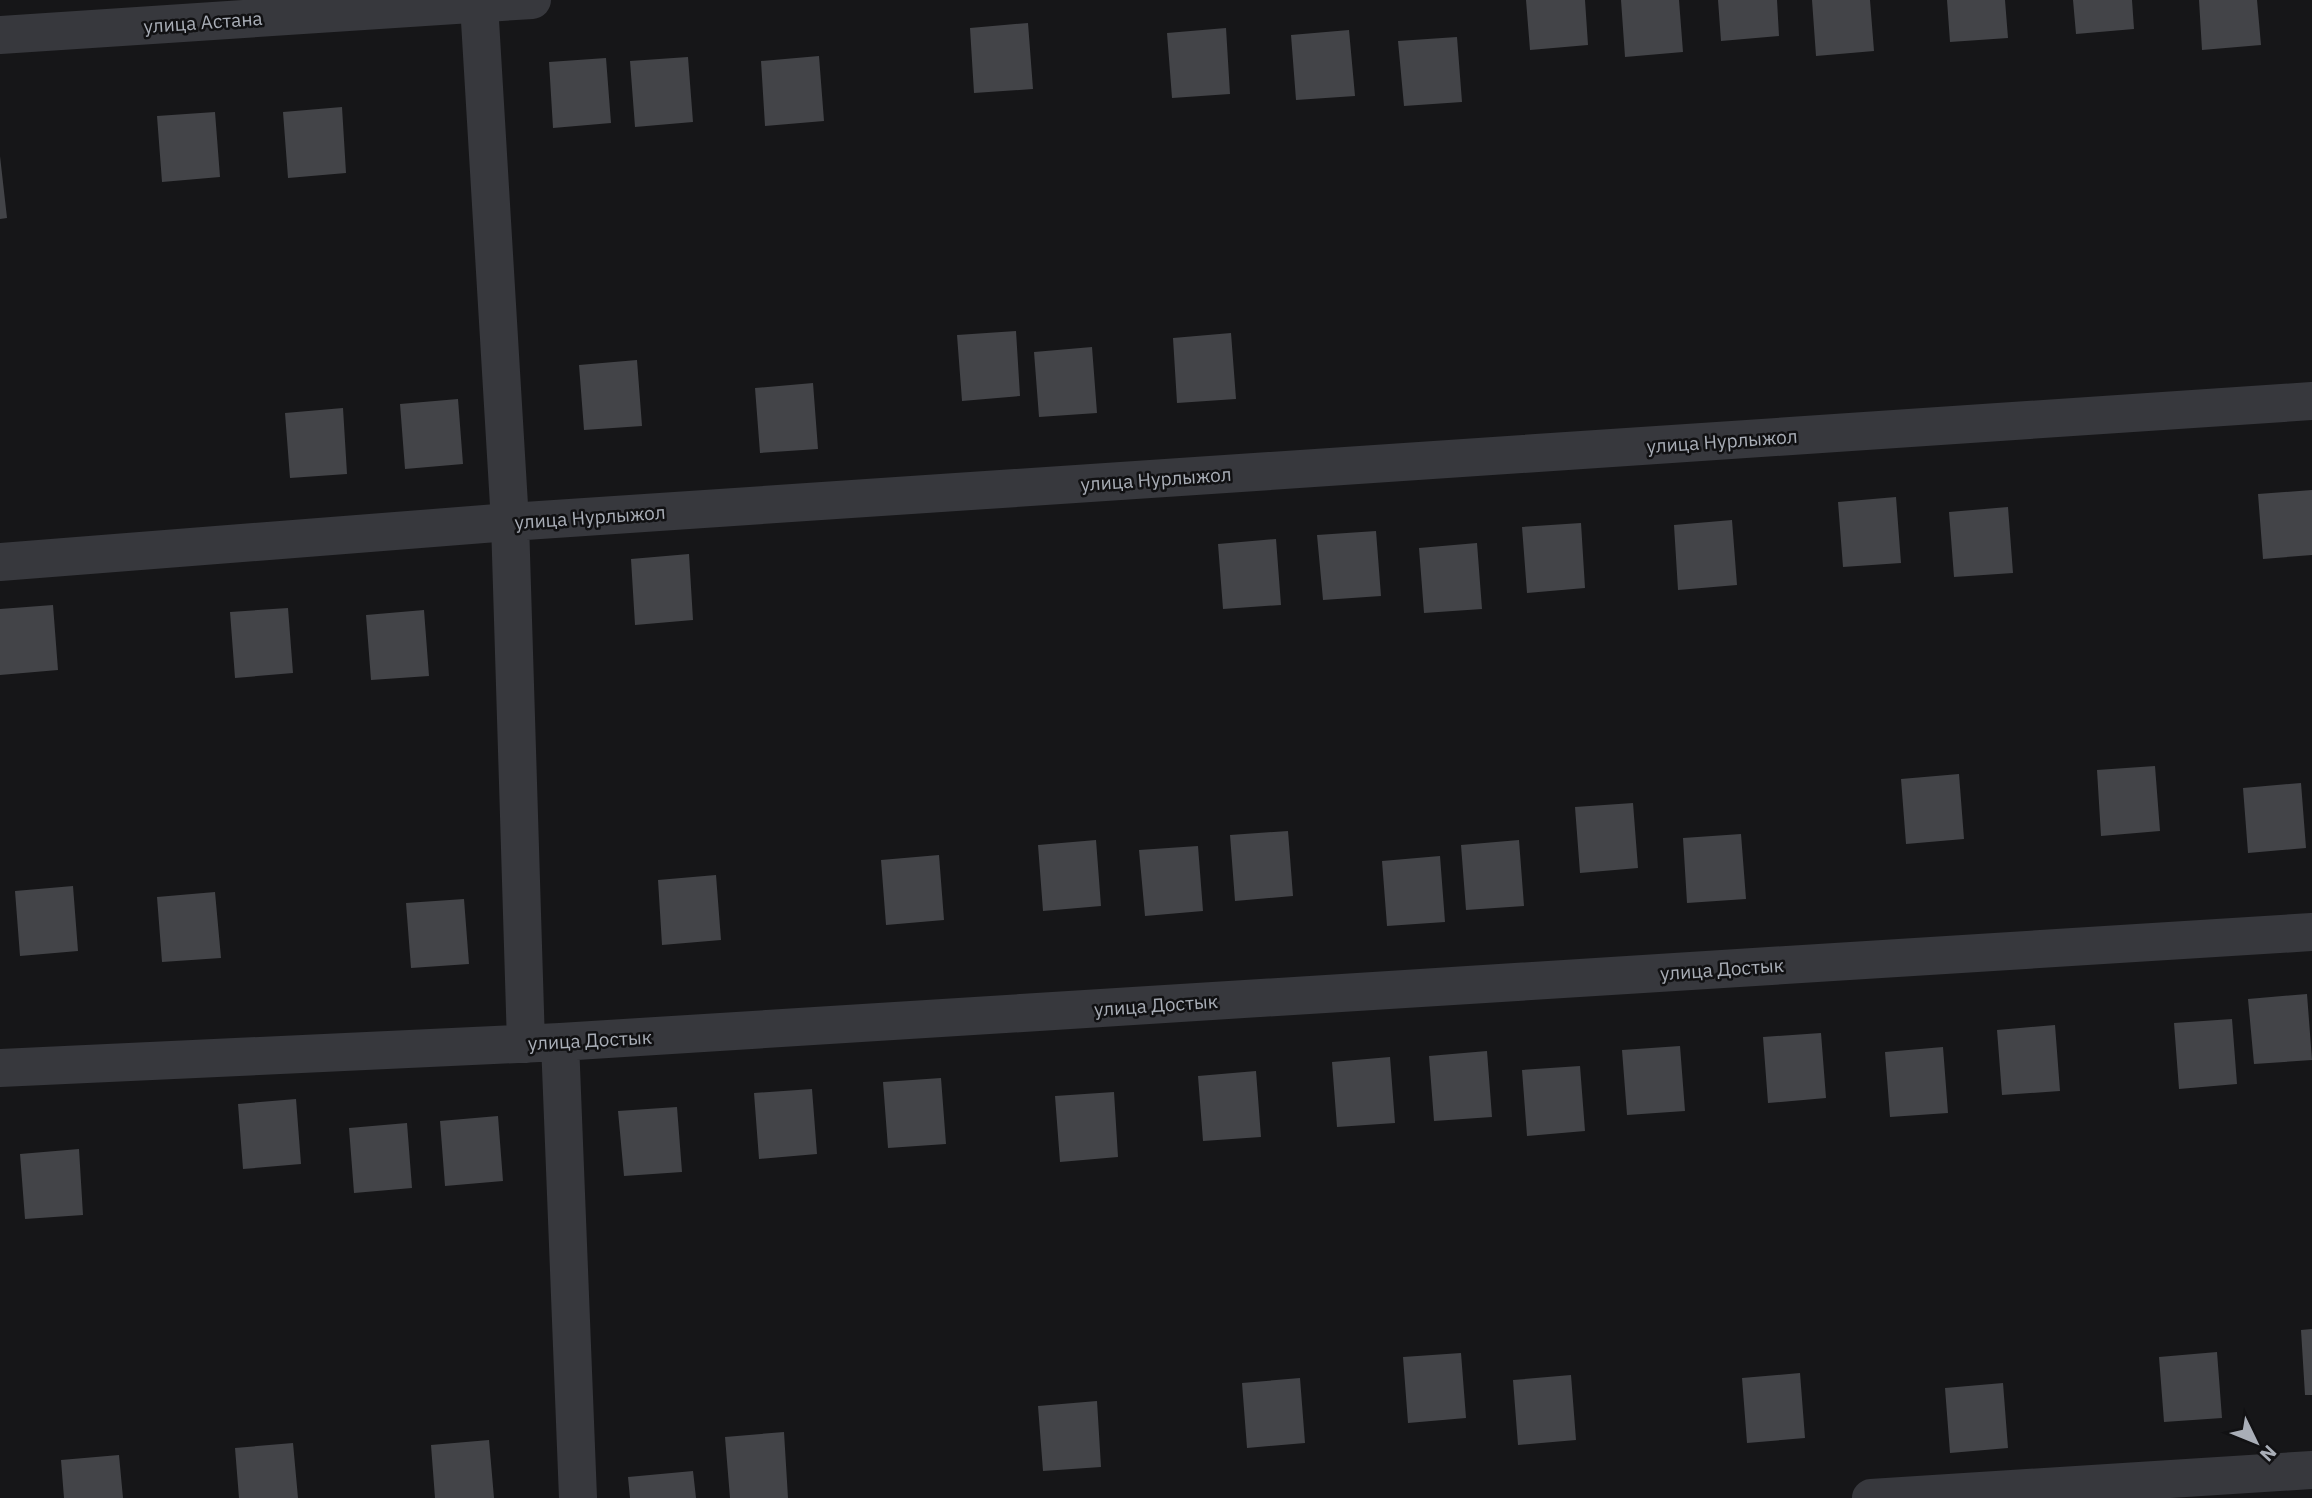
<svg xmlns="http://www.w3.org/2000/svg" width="2312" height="1498" font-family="'IBM Plex Sans',sans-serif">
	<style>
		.building { fill: #434448 }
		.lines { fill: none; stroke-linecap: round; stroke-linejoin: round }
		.minor { stroke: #37383d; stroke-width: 38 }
		.labels { text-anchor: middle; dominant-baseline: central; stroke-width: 5; stroke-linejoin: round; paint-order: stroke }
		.street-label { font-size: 19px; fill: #a9aeb7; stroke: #111113 }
	</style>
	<rect width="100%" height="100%" fill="#161618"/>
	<!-- building -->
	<path class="building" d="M1526,0H1585L1588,45L1530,50Z
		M1621,0H1679L1683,52L1625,57Z
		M1718,0H1777L1779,36L1721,41Z
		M1812,0H1870L1874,51L1816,56Z
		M1947,0H2005L2008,38L1950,42Z
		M2073,0H2132L2134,29L2076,34Z
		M2199,0H2257L2261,45L2202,50Z
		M1028,23L1033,89L974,93L970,28Z
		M1226,28L1230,94L1172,98L1167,33Z
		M1349,30L1355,96L1296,100L1291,35Z
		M1457,37L1462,102L1404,106L1398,41Z
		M819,56L824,121L765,126L761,61Z
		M688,57L693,122L635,127L630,61Z
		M606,58L611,123L553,128L549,62Z
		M342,107L346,173L288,178L283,112Z
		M215,112L220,177L162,182L157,116Z
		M0,156L7,218L0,219Z
		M1016,331L1020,396L962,401L957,335Z
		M1231,333L1236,399L1177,403L1173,338Z
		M1092,347L1097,413L1039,417L1034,352Z
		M637,360L642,426L584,430L579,365Z
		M813,383L818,449L760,453L755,388Z
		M458,399L463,464L405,469L400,404Z
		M343,408L347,474L290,478L285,413Z
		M2312,490V555L2263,559L2258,494Z
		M1896,497L1901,563L1843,567L1838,502Z
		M2008,507L2013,573L1954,577L1949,512Z
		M1732,520L1737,585L1678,590L1674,525Z
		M1581,523L1585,588L1527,593L1522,527Z
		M1376,531L1381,596L1323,600L1317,535Z
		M1276,539L1281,605L1223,609L1218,544Z
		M1477,543L1482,609L1424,613L1419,548Z
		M689,554L693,620L635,625L631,559Z
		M53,605L58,670L0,675V609Z
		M288,608L293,673L235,678L230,612Z
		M424,610L429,676L371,680L366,615Z
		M2155,766L2160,831L2101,836L2097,770Z
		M1959,774L1964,839L1906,844L1901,779Z
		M2301,783L2306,848L2248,853L2243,788Z
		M1633,803L1638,868L1580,873L1575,807Z
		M1288,831L1293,896L1235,901L1230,835Z
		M1741,834L1746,899L1687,903L1683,838Z
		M1096,840L1101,906L1043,911L1038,845Z
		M1519,840L1524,906L1466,910L1461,845Z
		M1198,846L1203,911L1145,916L1139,850Z
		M939,855L944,920L886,925L881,860Z
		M1440,856L1445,922L1387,926L1382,861Z
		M716,875L721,940L662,945L658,880Z
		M73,886L78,951L20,956L15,891Z
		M215,892L221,958L162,962L157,897Z
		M464,899L469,964L411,968L406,903Z
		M2307,994L2312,1060L2254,1064L2248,999Z
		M2232,1019L2237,1084L2179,1089L2174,1023Z
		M2055,1025L2060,1091L2002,1095L1997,1030Z
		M1821,1033L1826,1098L1768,1103L1763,1037Z
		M1680,1046L1685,1111L1627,1115L1622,1050Z
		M1943,1047L1948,1113L1890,1117L1885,1052Z
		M1487,1051L1492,1117L1434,1121L1429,1056Z
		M1390,1057L1395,1123L1337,1127L1332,1062Z
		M1580,1066L1585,1131L1527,1136L1522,1070Z
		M1256,1071L1261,1137L1203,1141L1198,1076Z
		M941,1078L946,1144L888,1148L883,1082Z
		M812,1089L817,1154L759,1159L754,1093Z
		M1114,1092L1118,1157L1060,1162L1055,1096Z
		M296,1099L301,1164L243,1169L238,1104Z
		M677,1107L682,1172L624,1176L618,1111Z
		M498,1116L503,1181L445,1186L440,1121Z
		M407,1123L412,1188L354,1193L349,1128Z
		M79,1149L83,1215L25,1219L20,1154Z
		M2312,1329V1395H2305L2301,1330Z
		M2217,1352L2222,1418L2164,1422L2159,1357Z
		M1461,1353L1466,1418L1408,1423L1403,1357Z
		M1800,1373L1805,1438L1747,1443L1742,1378Z
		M1571,1375L1576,1440L1518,1445L1513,1380Z
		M1300,1378L1305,1443L1247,1448L1242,1383Z
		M2003,1383L2008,1448L1950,1453L1945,1388Z
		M1097,1401L1101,1467L1043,1471L1038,1406Z
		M784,1432L788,1498H730L725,1437Z
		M489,1440L494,1498H435L431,1445Z
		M293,1443L298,1498H239L235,1448Z
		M119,1455L123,1498H64L61,1460Z
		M693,1471L696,1498H630L628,1477Z"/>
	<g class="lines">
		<!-- minor -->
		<path class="minor" d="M479,4L510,522L526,1044
			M0,35L532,0
			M0,562L510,522L2312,401
			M560,1042L578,1498
			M0,1068L560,1042L2312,932
			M1871,1498L2312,1470"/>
	</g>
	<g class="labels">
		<!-- street labels -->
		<g class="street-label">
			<text transform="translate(203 22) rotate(-4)">улица Астана</text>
			<text transform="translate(1722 441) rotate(-4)">улица Нурлыжол</text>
			<text transform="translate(1156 479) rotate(-4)">улица Нурлыжол</text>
			<text transform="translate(590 517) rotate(-4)">улица Нурлыжол</text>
			<text transform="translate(1722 969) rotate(-4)">улица Достык</text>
			<text transform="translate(1156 1005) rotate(-4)">улица Достык</text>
			<text transform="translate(590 1040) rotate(-3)">улица Достык</text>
		</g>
	</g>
	<!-- north arrow -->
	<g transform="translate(2256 1442) rotate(133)" stroke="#111113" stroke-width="5" paint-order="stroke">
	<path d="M0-5L12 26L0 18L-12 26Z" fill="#a9aeb7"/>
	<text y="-10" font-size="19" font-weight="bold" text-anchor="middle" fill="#a9aeb7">N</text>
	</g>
</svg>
